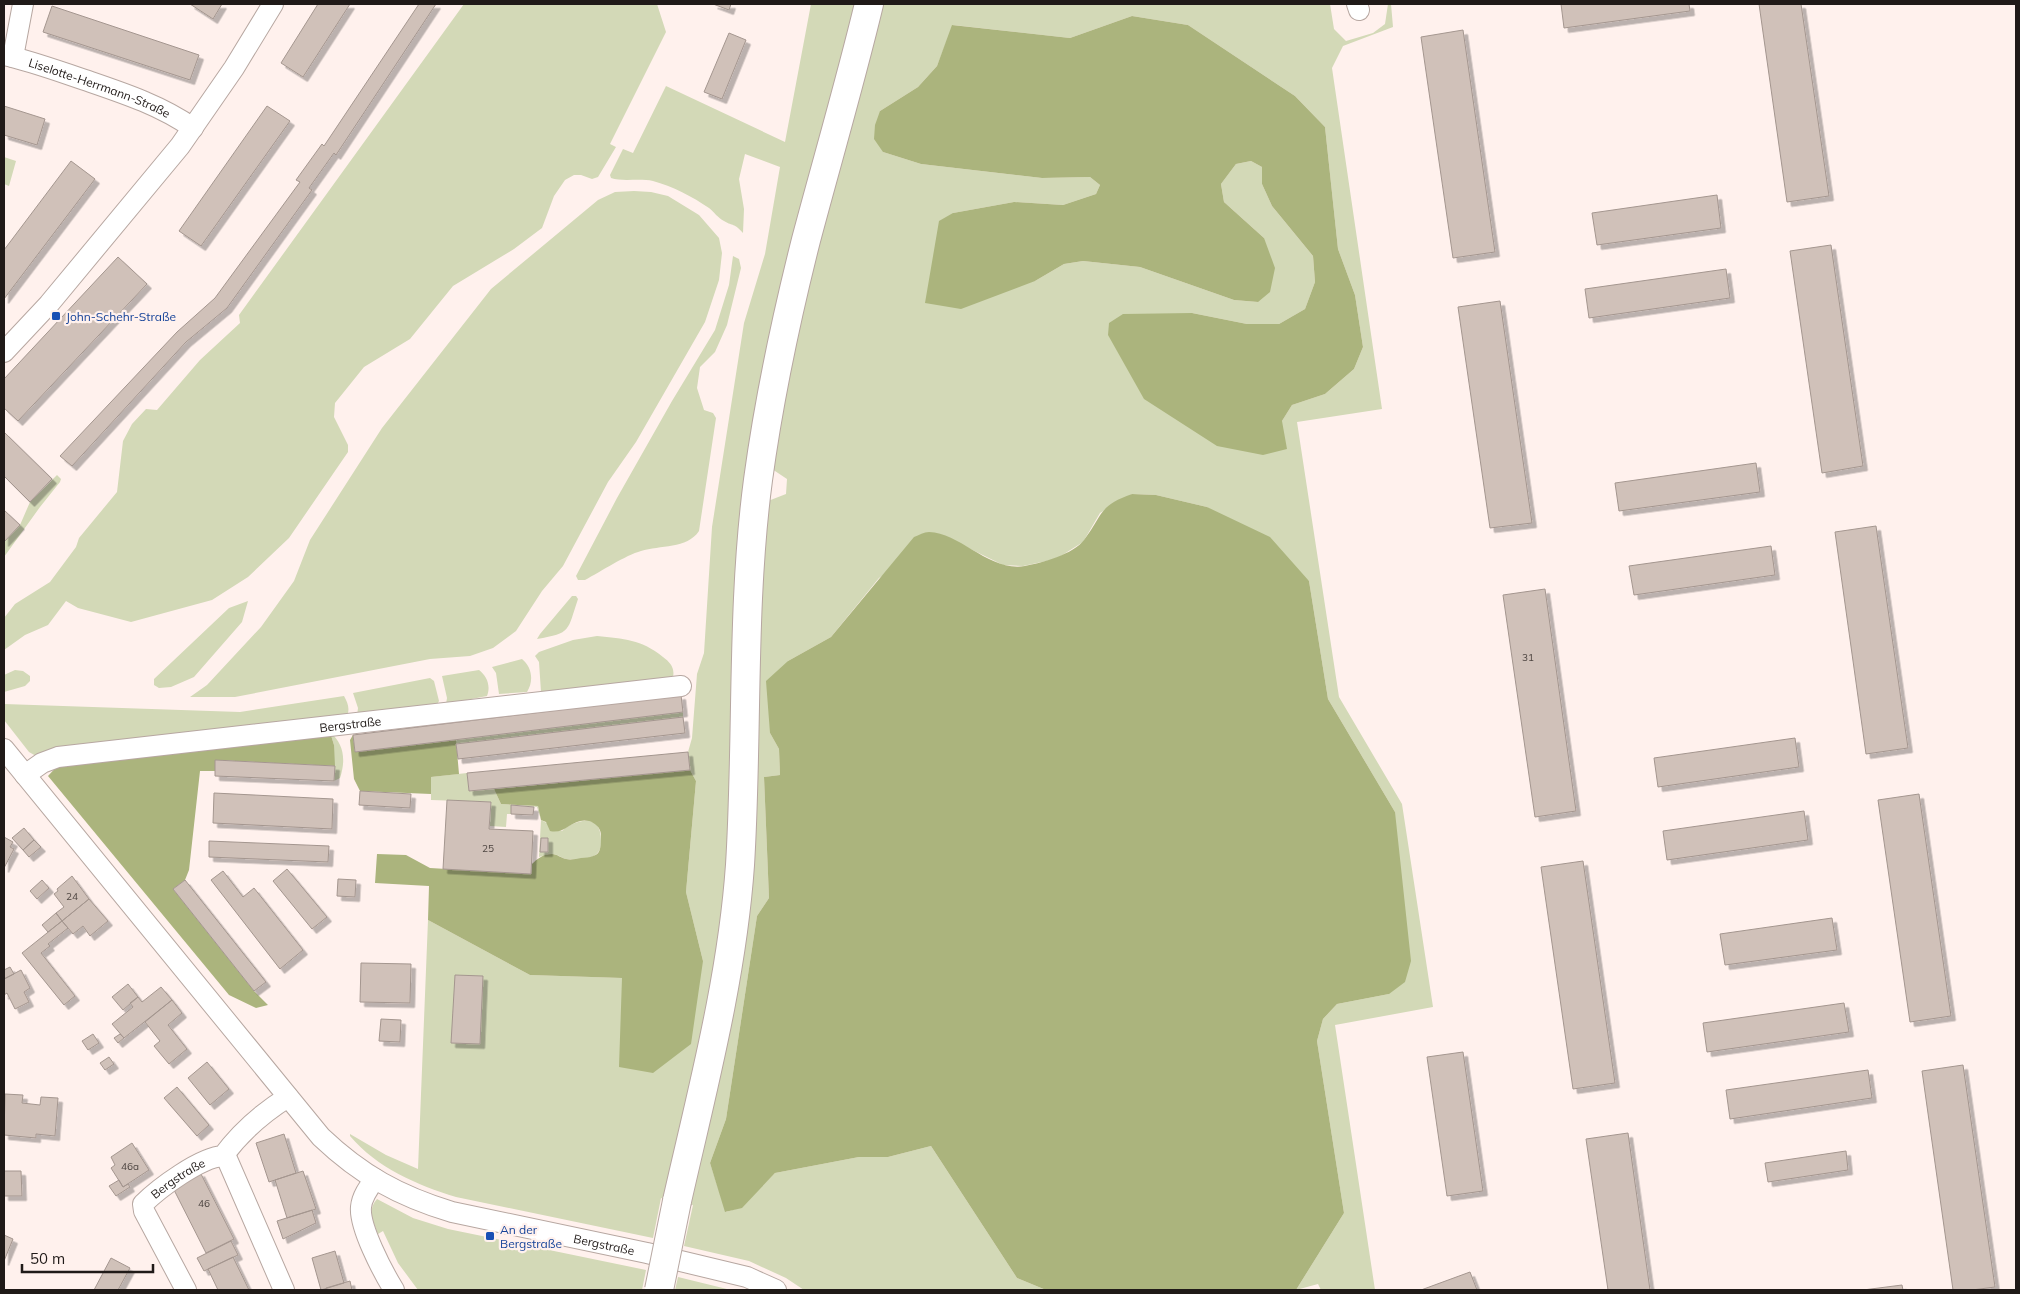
<svg xmlns="http://www.w3.org/2000/svg" width="2020" height="1294" font-family="Mulish,sans-serif">
	<style>
		.green { fill: #d3d9b7; fill-rule: evenodd }
		.forest { fill: #abb47d }
		.building { fill: #d0c1b9; stroke: #a4968f; filter: url(#shadow) }
		.lines { fill: none; stroke-linecap: round; stroke-linejoin: round }
		.minor-casing { stroke: #b7a7a1; stroke-width: 22 }
		.primary-casing { stroke: #b7a7a1; stroke-width: 30 }
		.minor { stroke: #fff; stroke-width: 20 }
		.primary { stroke: #fff; stroke-width: 28 }
		.primary-bridge-casing { stroke: #b7a7a1; stroke-width: 30; stroke-linecap: butt }
		.primary-bridge { stroke: #fff; stroke-width: 28 }
		.transit-dot { fill: #1a4fb4; stroke: #fff1ed; stroke-width: 2 }
		.labels { text-anchor: middle; dominant-baseline: central; stroke-width: 4.5; stroke-linejoin: round; paint-order: stroke }
		.number-label { font-size: 10px; fill: #4c4440 }
		.street-label { font-size: 12px; fill: #201a18; stroke: #fff1ed }
		.transit-label { font-size: 12px; fill: #164399; stroke: #fff1ed; text-anchor: start }
	</style>
	<defs>
		<filter id="shadow"><feDropShadow dx="4.5" dy="4.5" stdDeviation="0" flood-color="#0004"/></filter>
	</defs>
	<rect width="100%" height="100%" fill="#fff1ed"/>
	<!-- green -->
	<path class="green" d="M464,4H657L666,32L610,144L616,147L598,177L592,179L581,175H574L565,180L554,196L542,228L514,249L453,286L410,339L364,367L335,403L334,417L348,445V452L289,538L248,577L212,600L131,622L78,608L66,601L48,625L25,635L4,650V618L15,604L50,582L76,547L79,538L117,492L123,441L132,424L146,409L157,410L200,360L240,323L239,315Z
		M811,4H859L796,240L717,955L665,1199L661,1198L653,1238L456,1197C417,1185 377,1168 350,1136V1134L386,1155L418,1169L428,920L530,975L622,978L703,961L686,892L696,781L690,770L688,752L692,738L697,674L704,653L712,527L744,323L765,254L780,167L745,154L739,179L744,209L743,233C733,222 734,227 724,221C718,218 714,212 709,208C693,197 672,186 653,181C640,178 622,182 611,178L610,175L623,149L633,153L666,86L785,142Z
		M880,4H1330L1334,29L1346,41L1373,33L1385,24L1388,4H1391L1393,27L1343,46L1332,68L1382,409L1297,422L1339,697L1402,804L1433,1007L1335,1025L1375,1290H1321L1318,1284L1296,1290L1344,1213L1317,1041L1323,1019L1337,1004L1389,994L1395,812L1328,699L1309,581L1207,507L1156,495L1132,494L1100,513L1083,542L1056,559L1023,566L1003,565L942,535L879,578L831,637L788,661L770,733L779,749L780,775L764,777L769,898L757,916L726,1119L710,1163L726,1212L742,1207L775,1173L859,1157H888L931,1146L1017,1278L1046,1290H804L786,1278L749,1261L684,1246L693,1205L689,1204L760,591L768,501L786,494L787,479L772,469L794,340ZM1132,16L1188,25L1295,96L1325,127L1338,249L1355,295L1363,347L1354,369L1325,394L1292,405L1282,421L1192,313L1247,324H1279L1305,309L1315,282L1313,256L1272,206L1262,184V167L1251,161L1236,164L1221,184L1224,202L1264,238L1258,302L1234,300L1140,267L1083,261L1064,264L1035,281L953,213L1014,202L1063,205L1096,194L1100,185L1090,177L1042,178L921,164L883,152L880,111L918,87L937,66L953,25L1070,38Z
		M4,157L16,161L9,186L4,184Z
		M634,191L651,192L668,196L699,215L719,238L722,253L719,280L705,322L636,442L608,482L563,566L542,591L516,631L493,648L470,656L430,659L235,697H190L207,685L261,627L294,581L310,540L382,428L491,289L598,200L615,192Z
		M733,256L739,259L741,268L727,325L715,352L700,367L697,388L704,410L713,413L716,418L699,531C687,549 660,545 641,551C626,555 600,572 585,580H578L576,576L617,498L672,401L715,330L729,285Z
		M57,475L61,479L60,482L40,507L4,557V542L20,525L30,502Z
		M572,596H576L578,599C567,631 572,633 537,639L540,634Z
		M248,601L242,622L194,677L171,687L159,688L154,685V679L229,608Z
		M597,636C624,639 641,639 663,657C670,662 675,668 673,677L662,682L541,692L539,662L535,656L539,652L573,640Z
		M522,659C532,667 534,681 527,692L499,694L496,673L492,667Z
		M15,670L23,671L30,676V681L25,686L4,692V675Z
		M479,670C487,676 491,686 487,696L446,704L447,698L442,676Z
		M430,678L434,681L439,701L436,706L357,716L358,708L353,693Z
		M344,696C348,703 350,709 347,716L36,756L29,752L4,720V704L240,712Z
		M683,712V717L456,744V740Z
		M330,732C344,744 346,760 340,778L334,781V745Z
		M467,773L469,791L494,789L501,804L538,806L541,820L562,831C571,822 596,813 600,832C601,835 601,840 601,843C601,860 582,860 568,859C562,859 557,853 550,854C547,854 543,856 539,857L541,820L537,807L511,805V814H507L506,827L490,826L491,802L431,800V777Z
		M377,1199L413,1218L448,1229L646,1270L642,1290H418L398,1263L383,1231L378,1234C373,1221 367,1210 377,1199Z
		M678,1277L731,1290H675Z"/>
	<!-- forest -->
	<path class="forest" d="M1132,16L1188,25L1295,96L1325,127L1338,249L1355,295L1363,347L1354,369L1325,394L1292,405L1282,421L1287,449L1263,455L1217,446L1144,399L1108,335L1109,323L1123,314L1192,313L1247,324H1279L1305,309L1315,282L1313,256L1272,206L1262,184V167L1251,161L1236,164L1221,184L1224,202L1264,238L1275,268L1270,292L1258,302L1234,300L1140,267L1083,261L1064,264L1035,281L961,309L925,303L939,221L953,213L1014,202L1063,205L1096,194L1100,185L1090,177L1042,178L921,164L883,152L874,139L875,125L880,111L918,87L937,66L952,25L1070,38Z
		M1132,494L1156,495L1207,507L1270,537L1309,581L1328,699L1395,812L1411,961L1405,982L1389,994L1337,1004L1323,1019L1317,1041L1344,1213L1296,1290H1046L1017,1278L931,1146L888,1157H859L775,1173L742,1208L725,1212L710,1163L726,1119L757,916L769,898L764,777L780,775L779,749L770,733L766,681L788,661L831,637L914,537C919,535 924,532 929,532C961,533 989,572 1025,566C1041,563 1074,554 1084,540C1103,515 1098,506 1132,494Z
		M330,732L334,745L335,766L216,760L215,771H200L189,870L185,880L173,889L254,991L268,1005L256,1008L229,995L48,776L61,762Z
		M353,735L355,752L456,740L459,774L431,777V794L360,791L354,779L350,740Z
		M690,770L696,781L686,892L703,961L691,1044L653,1073L619,1067L622,978L530,975L428,920L429,886L375,883L377,854L406,855L430,868L531,874L532,864C537,859 543,854 552,854C557,854 561,858 566,859C570,860 577,859 581,858C601,857 601,852 601,834C600,827 595,823 589,821C573,817 565,835 550,831L546,822L541,820L538,806L501,804L494,789Z"/>
	<!-- building -->
	<path class="building" d="M190,4H222L213,19Z
		M318,4H350L303,77L281,63Z
		M419,4H436L336,155L334,153L309,188L312,190L227,308L186,342L72,466L60,456L177,332L215,298L300,182L296,180L322,144L324,146Z
		M713,4H731L729,10Z
		M1561,4H1689L1690,11L1564,28Z
		M1759,4H1801L1829,196L1787,202Z
		M52,6L199,55L190,80L43,32Z
		M1463,30L1495,252L1453,258L1421,37Z
		M729,33L746,40L722,99L704,92Z
		M4,106L45,119L37,145L4,135Z
		M267,106L290,121L201,246L179,231Z
		M71,161L95,179L4,299V250Z
		M1717,195L1721,228L1597,245L1592,213Z
		M1831,245L1863,466L1822,473L1790,251Z
		M118,257L147,284L18,421L4,408V379Z
		M1726,269L1730,298L1589,318L1585,289Z
		M1500,301L1532,523L1490,528L1458,307Z
		M4,432L52,479L30,502L4,476Z
		M1756,463L1760,492L1619,511L1615,483Z
		M4,510L20,525L4,542Z
		M1876,526L1908,748L1866,754L1835,532Z
		M1771,546L1775,575L1634,595L1629,566Z
		M1545,589L1576,811L1535,817L1503,595Z
		M681,695L683,712L355,752L353,735Z
		M683,717L685,733L458,759L456,744Z
		M1795,738L1799,767L1658,787L1654,758Z
		M688,752L690,770L469,791L467,773Z
		M215,760L335,766L334,781L215,776Z
		M360,791L411,794L410,808L359,805Z
		M214,793L333,799L332,829L213,823Z
		M1919,794L1951,1016L1910,1022L1878,800Z
		M447,800L491,802L489,829L533,831L531,874L443,869Z
		M511,805L534,807L533,815L511,814Z
		M1804,811L1808,840L1667,860L1663,831Z
		M24,828L34,840L23,850L12,838Z
		M4,837L13,842L10,847L14,849L4,868Z
		M541,838H548V852H540Z
		M34,840L41,847L29,857L23,850Z
		M209,841L329,846L328,862L209,857Z
		M1583,861L1615,1083L1573,1089L1541,867Z
		M287,869L327,917L312,929L273,881Z
		M223,871L243,897L254,888L303,950L280,969L211,880Z
		M72,876L89,899L62,921L56,913L64,907L54,894L58,891L57,889Z
		M338,879L356,880L355,897L337,896Z
		M42,880L49,888L37,899L30,891Z
		M185,880L266,982L254,991L173,889Z
		M89,899L108,921L90,936L83,926L73,934L62,921Z
		M56,913L62,921L48,932L42,925Z
		M1832,918L1837,950L1725,965L1720,934Z
		M62,921L68,928L48,944L50,946L41,953L75,996L64,1005L22,953Z
		M361,963L411,964L410,1003L360,1002Z
		M10,967L14,974L4,979V970Z
		M21,970L30,988L24,992L29,1002L15,1009L7,993L4,995V979Z
		M455,975L483,976L480,1044L451,1043Z
		M128,984L138,997L123,1010L112,997Z
		M161,987L172,1000L124,1038L112,1024L133,1007L130,1003L138,997L142,1002Z
		M172,1000L182,1013L168,1025L187,1049L169,1064L154,1046L160,1041L145,1022Z
		M1844,1003L1849,1032L1707,1052L1703,1023Z
		M381,1019L401,1020L400,1042L379,1041Z
		M93,1034L99,1043L88,1050L82,1041Z
		M120,1034L124,1038L118,1043L114,1038Z
		M1463,1052L1483,1191L1447,1196L1427,1057Z
		M109,1057L114,1064L105,1070L100,1063Z
		M207,1062L229,1089L210,1105L188,1078Z
		M1963,1065L1995,1287L1972,1290H1953L1922,1071Z
		M1868,1070L1872,1098L1730,1119L1726,1090Z
		M177,1087L209,1125L197,1136L164,1098Z
		M5,1094L23,1095L22,1103L40,1105L41,1097L58,1098L55,1136L36,1134V1138L4,1135Z
		M1628,1133L1650,1290H1608L1586,1139Z
		M284,1134L296,1173L269,1182L256,1143Z
		M132,1143L149,1170L123,1187L111,1168L115,1165L111,1157Z
		M1846,1151L1848,1170L1768,1182L1765,1163Z
		M4,1171H21L22,1196H4Z
		M303,1171L316,1209L287,1218L275,1180Z
		M200,1172L234,1239L206,1253L172,1186Z
		M119,1180L123,1187L128,1184L130,1187L116,1196L109,1186Z
		M312,1210L316,1223L283,1239L277,1221Z
		M4,1235L13,1239L4,1261Z
		M231,1241L238,1255L204,1271L197,1258Z
		M335,1251L344,1283L321,1290L312,1258Z
		M233,1257L249,1290H218L208,1269Z
		M111,1258L130,1268L118,1290H94Z
		M1470,1272L1477,1290H1421Z
		M350,1281L352,1290H326V1288Z
		M1902,1285L1903,1290H1863Z"/>
	<g class="lines">
		<!-- minor casing -->
		<g class="minor-casing">
			<g id="minor">
				<path d="M1357,4L1359,10"/>
				<path id="s1" d="M4,55C31,61 58,71 85,80C123,93 160,105 193,128"/>
				<path d="M13,57L23,4"/>
				<path d="M4,352L49,304L180,146L234,68L273,4"/>
				<path id="s2" d="M4,749L321,1137C361,1175 399,1196 452,1212L647,1253L747,1277L776,1290"/>
				<path id="s3" d="M25,775L42,763L58,757L681,686"/>
				<path d="M223,1156L227,1159L284,1290"/>
				<path d="M375,1179C369,1187 362,1196 361,1207C359,1227 383,1272 394,1290"/>
				<path id="s4" d="M186,1290L144,1211L143,1204C159,1188 201,1157 223,1156C240,1133 264,1112 288,1097"/>
			</g>
		</g>
		<!-- primary casing -->
		<g class="primary-casing">
			<path id="primary" d="M677,1201C702,1091 732,979 740,865C748,737 741,608 758,480C769,399 786,319 806,240C827,161 850,83 869,4"/>
		</g>
		<!-- minor -->
		<use href="#minor" class="minor"/>
		<!-- primary -->
		<use href="#primary" class="primary"/>
		<!-- primary-bridge casing -->
		<g class="primary-bridge-casing">
			<path id="primary-bridge" d="M659,1290L677,1201"/>
		</g>
		<!-- primary-bridge -->
		<use href="#primary-bridge" class="primary-bridge"/>
	</g>
	<!-- markers -->
	<g class="transit-dot">
		<rect x="51" y="311" width="10" height="10" rx="2.5"/>
		<rect x="485" y="1231" width="10" height="10" rx="2.5"/>
	</g>
	<g class="labels">
		<!-- number labels -->
		<g class="number-label">
			<text x="1528" y="657">31</text>
			<text x="488" y="848">25</text>
			<text x="72" y="896">24</text>
			<text x="130" y="1166">46a</text>
			<text x="204" y="1203">46</text>
		</g>
		<!-- street labels -->
		<g class="street-label">
			<text stroke="none"><textPath href="#s1" startOffset="101">Liselotte-Herrmann-Straße</textPath></text>
			<text stroke="none"><textPath href="#s3" startOffset="332">Bergstraße</textPath></text>
			<text stroke="none"><textPath href="#s4" startOffset="140">Bergstraße</textPath></text>
			<text stroke="none"><textPath href="#s2" startOffset="809">Bergstraße</textPath></text>
		</g>
		<!-- transit labels -->
		<g class="transit-label">
			<text x="66" y="316">John-Schehr-Straße</text>
			<text x="500" y="1229">An der<tspan x="500" dy="14">Bergstraße</tspan></text>
		</g>
	</g>
	<!-- border -->
	<rect width="2020" height="1294" fill="none" stroke="#201a18" stroke-width="10"/>
	<!-- scale -->
	<path d="M22 1264v8h131v-8" fill="none" stroke="#201a18" stroke-width="2.5"/>
	<text x="30" y="1264" font-size="15" fill="#201a18" stroke="#fff1ed" stroke-width="4" paint-order="stroke">50 m</text>
</svg>
